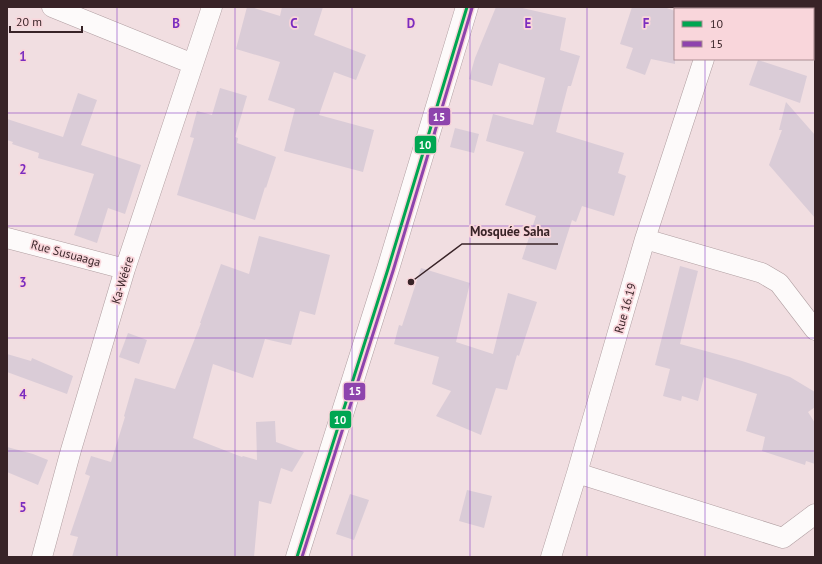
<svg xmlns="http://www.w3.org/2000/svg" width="822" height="564" font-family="'PT Sans',sans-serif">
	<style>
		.building { fill: #daccd7 }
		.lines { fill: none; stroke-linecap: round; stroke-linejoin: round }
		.street-casing { stroke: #b09ea1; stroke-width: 21 }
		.secondary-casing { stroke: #b09ea1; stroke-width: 23 }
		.street { stroke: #fdfafa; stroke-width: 20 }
		.secondary { stroke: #fdfafa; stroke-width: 22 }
		.bus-1-casing { stroke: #f9d6db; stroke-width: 6 }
		.bus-2-casing { stroke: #f9d6db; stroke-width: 6 }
		.bus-1 { stroke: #00a651; stroke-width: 3 }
		.bus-2 { stroke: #8e44ad; stroke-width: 3 }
		.grid { fill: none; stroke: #7b2cbf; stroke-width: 1; stroke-opacity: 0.55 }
		.labels { text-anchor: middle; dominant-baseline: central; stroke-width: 3.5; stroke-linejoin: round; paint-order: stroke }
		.street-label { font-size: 12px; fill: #382327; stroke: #f9d6db }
		.grid-label { font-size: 13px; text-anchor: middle; font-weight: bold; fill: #7b2cbf; stroke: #f9d6db; stroke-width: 3.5; stroke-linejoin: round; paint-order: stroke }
		.leader { fill: none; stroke: #382327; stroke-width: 1.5 }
		.callout-dot { fill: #382327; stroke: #f9d6db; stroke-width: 1.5 }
		.callout-label { font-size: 13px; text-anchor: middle; font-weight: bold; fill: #382327; stroke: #f9d6db; stroke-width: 3.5; stroke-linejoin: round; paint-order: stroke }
		.line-badge { stroke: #f9d6db; stroke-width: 1.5 }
		.badge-label { font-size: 11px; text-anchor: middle; font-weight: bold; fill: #fff }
	</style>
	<rect width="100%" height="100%" fill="#f1dee1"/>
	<!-- building -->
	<path class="building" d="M247,7H251L280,16L282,7H323L314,35L366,55L356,80L334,72L319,115L374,130L363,172L284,151L295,109L268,100L280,62L236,49Z
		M496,7H518L566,18L560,50L580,56L571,86H568L556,132L624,153L618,173L626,176L614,216L582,206L576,222L572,220L556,270L522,259L536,216L505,205L524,152L486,141L493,114L533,125L545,78L499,63L492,86L469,79L475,58Z
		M632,7H664L675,11V64L651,59L645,75L626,68L633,48L620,44Z
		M758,60L807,76L800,103L749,85Z
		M220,88L247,96L235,137L238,138L237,143L276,157L266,188L265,187L255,220L177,195L194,138L190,137L197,111L212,115Z
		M78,93L97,100L81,145L141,165L125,214L108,208L97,243L74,235L94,174L38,158L39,153L12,144L13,142L7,140V119L63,137Z
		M786,102L815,135V218L769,165L782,130H779Z
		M455,128L479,134L474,153L450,147Z
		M259,236L330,255L315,315L300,311L291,345L265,339L253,378L213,364L193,438L242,457L243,456L257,460L256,422L275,421L276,442L304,452L292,472L281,468L271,504L259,501L254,557H72L78,537L70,535L90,476L85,474L91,456L111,462L125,417L124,416L135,378L175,389L201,323H200L221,264L249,274Z
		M680,266L698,271L680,344L742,361L790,377L815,392V407L808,412L815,423V464L806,461L805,465L762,451L765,437L746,431L757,394L704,377L698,401L682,396L681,401L663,396L670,369L655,365Z
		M421,268L470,283L456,342L493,354L508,293L537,302L519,356L517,355L507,390L496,388L481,435L436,416L451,391L432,384L439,357L394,344L399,325L402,326Z
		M128,333L147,340L139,364L119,357Z
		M7,354L31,361L32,358L73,376L67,394L7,372Z
		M7,447L33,454L48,460L38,485L7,472Z
		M467,490L492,496L484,528L459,521Z
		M350,494L369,500L354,540L336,534Z"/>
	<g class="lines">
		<!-- street casing -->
		<g class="street-casing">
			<path id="street" d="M52,7L193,64
				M720,9V7
				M7,238L125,269
				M645,239L762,273L779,283L815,330
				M577,473L783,538L815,514
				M42,557L71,450L125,269L212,7
				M551,557L577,473L645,239L704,59"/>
		</g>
		<!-- secondary casing -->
		<g class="secondary-casing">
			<path id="secondary" d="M297,557L388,269L467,7"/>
		</g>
		<!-- street -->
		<use href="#street" class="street"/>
		<!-- secondary -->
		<use href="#secondary" class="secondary"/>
		<!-- bus-1 casing -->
		<g class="bus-1-casing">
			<path id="bus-1" d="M297,557L388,269L467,7"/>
		</g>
		<!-- bus-2 casing -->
		<g class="bus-2-casing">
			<path id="bus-2" d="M302,557L393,271L472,8"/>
		</g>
		<!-- bus-1 -->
		<use href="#bus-1" class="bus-1"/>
		<!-- bus-2 -->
		<use href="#bus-2" class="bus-2"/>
	</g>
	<!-- grid -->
	<path class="grid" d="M117,7V557M235,7V557M352,7V557M470,7V557M587,7V557M705,7V9M705,59V557M7,113H815M7,226H815M7,338H815M7,451H815"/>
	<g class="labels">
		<!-- street labels -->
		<g class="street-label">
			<text transform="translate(66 253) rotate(15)">Rue Susuaaga</text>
			<text transform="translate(122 280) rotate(-73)">Ka-Wéére</text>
			<text transform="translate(625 308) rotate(-74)">Rue 16.19</text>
		</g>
	</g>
	<g class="grid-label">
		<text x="176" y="28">B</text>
		<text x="294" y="28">C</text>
		<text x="411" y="28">D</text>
		<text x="528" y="28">E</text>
		<text x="646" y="28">F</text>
		<text x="23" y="61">1</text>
		<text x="23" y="174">2</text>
		<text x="23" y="287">3</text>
		<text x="23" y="399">4</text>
		<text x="23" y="512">5</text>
	</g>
	<!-- callouts -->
	<path class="leader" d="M411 282L462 244H558"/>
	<circle class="callout-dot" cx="411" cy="282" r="4"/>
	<g class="callout-label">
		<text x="510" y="236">Mosquée Saha</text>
	</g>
	<g class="line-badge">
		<rect x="428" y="107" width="23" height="19" rx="4" fill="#8e44ad"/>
		<rect x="414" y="135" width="23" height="19" rx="4" fill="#00a651"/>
		<rect x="343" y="382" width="23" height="19" rx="4" fill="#8e44ad"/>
		<rect x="329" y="410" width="23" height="19" rx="4" fill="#00a651"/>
	</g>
	<g class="badge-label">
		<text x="439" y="121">15</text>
		<text x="425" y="149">10</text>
		<text x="355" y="395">15</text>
		<text x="340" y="424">10</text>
	</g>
	<!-- border -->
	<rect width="822" height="564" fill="none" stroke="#382327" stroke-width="16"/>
	<!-- legend -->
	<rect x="674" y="8" width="140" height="52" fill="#f9d6db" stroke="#ac8e93"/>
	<rect x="682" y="21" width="20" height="6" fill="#00a651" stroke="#ac8e93"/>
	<text x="710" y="28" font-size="12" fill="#382327">10</text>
	<rect x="682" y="41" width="20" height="6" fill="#8e44ad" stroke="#ac8e93"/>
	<text x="710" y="48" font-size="12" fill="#382327">15</text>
	<!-- scale -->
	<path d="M10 26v6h72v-6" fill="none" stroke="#382327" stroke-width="2"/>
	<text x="16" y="26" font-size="12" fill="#382327" stroke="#f9d6db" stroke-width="3" paint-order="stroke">20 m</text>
</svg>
